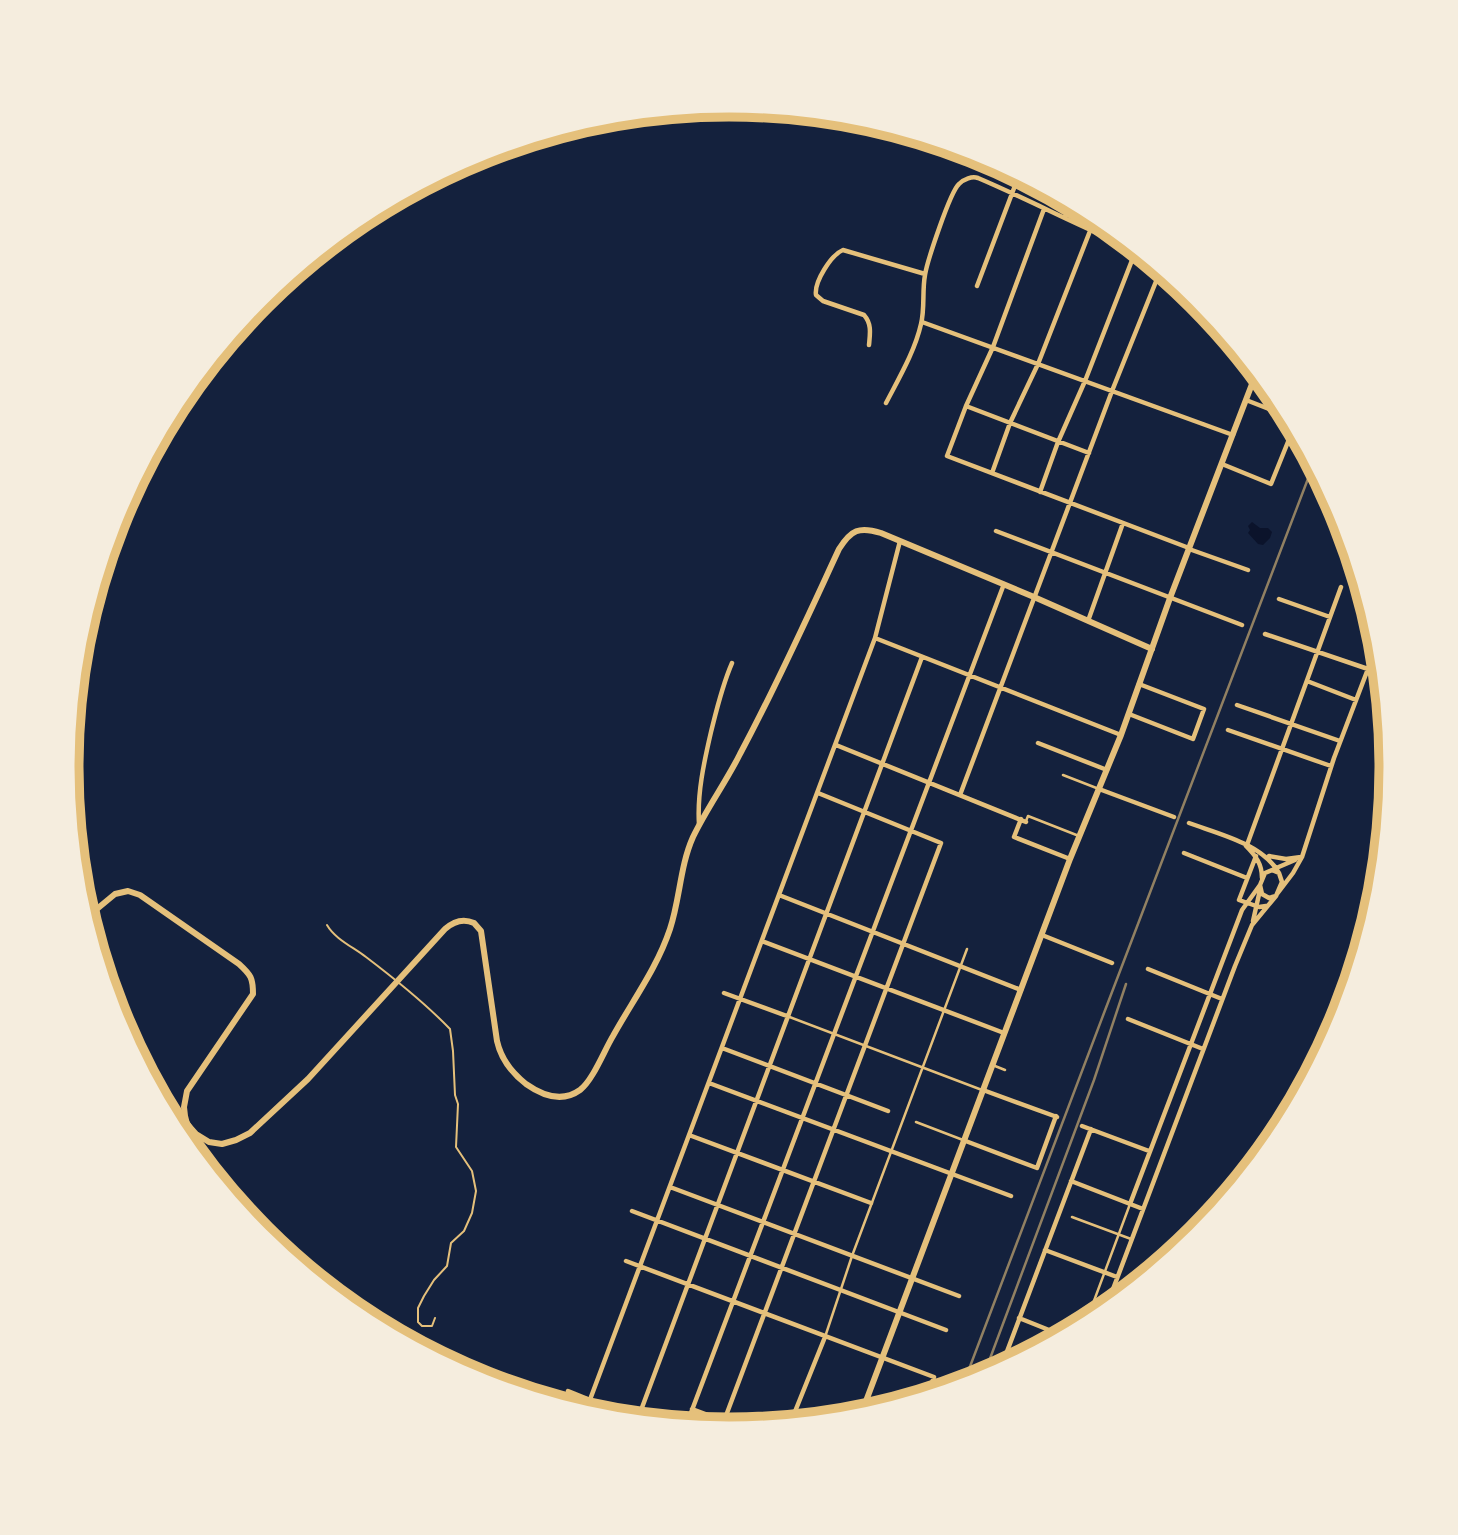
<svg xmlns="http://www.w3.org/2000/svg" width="1458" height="1535" font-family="Roboto,sans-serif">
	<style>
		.water { fill: #0b132b }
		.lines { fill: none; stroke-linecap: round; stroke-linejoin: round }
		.service { stroke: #e5c07b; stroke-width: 2 }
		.pedestrian { stroke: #e5c07b; stroke-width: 2.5 }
		.minor { stroke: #e5c07b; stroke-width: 4.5 }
		.secondary { stroke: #e5c07b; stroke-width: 6 }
		.primary { stroke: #e5c07b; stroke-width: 6 }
		.rail { stroke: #918062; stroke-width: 2.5 }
		.rim { fill: none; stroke: #e5c07b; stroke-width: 9 }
	</style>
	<rect width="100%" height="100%" fill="#14213d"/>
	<!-- water -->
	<path class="water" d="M1252,522L1260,528H1268L1272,532L1270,538L1263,545L1258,544L1248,533L1250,530L1248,526Z"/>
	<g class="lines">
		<!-- service -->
		<path class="service" d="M327,925C335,939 353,947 366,957C395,979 424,1002 450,1029L453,1051L455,1095L458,1104L456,1147L472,1171L476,1191L472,1213L464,1231L451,1243L447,1266L434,1280L424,1296L418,1308V1322L422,1326H432L435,1318
			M197,1159L202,1143"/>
		<!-- pedestrian -->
		<path class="pedestrian" d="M1063,775L1099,789
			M1026,821L1028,816L1079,836
			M787,1016L982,1090
			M995,1066L1005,1070
			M916,1122L963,1140
			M1072,1217L1131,1239
			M1085,1325L1130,1204
			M825,1337L852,1256L967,949"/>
		<!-- minor -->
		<path class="minor" d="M1044,209L993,347L966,406L947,456L1189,548
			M1065,218L1071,203
			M977,286L1019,175
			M922,322L1233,435
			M869,345C870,334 872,324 864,315L823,301L816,295C814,282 831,255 843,250L925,274
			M1246,400L1290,417
			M886,403C899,378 915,351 921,324C925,308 922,291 925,275C927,262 950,192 959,184C964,179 972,176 978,178C1032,201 1084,229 1139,251
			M966,406L1089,453
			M1222,464L1271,484L1294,427
			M992,473L1010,423L1038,364L1090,231
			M1040,492L1058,442L1085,381L1136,250
			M996,531L1242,625
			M1189,549L1248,570
			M1279,599L1330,617
			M1088,621L1123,523
			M1265,634L1368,669
			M875,638L1121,735
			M1307,681L1356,700
			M1237,705L1340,741
			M1129,714L1193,739L1204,709L1139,684
			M1228,730L1331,766
			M1038,743L1107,770
			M836,745L1026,822
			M1099,789L1174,817
			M960,795L1112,391L1161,269
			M1021,819L1014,837L1070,859
			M1189,823C1219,834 1263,844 1279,873
			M699,824C697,794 704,762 711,732C717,708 722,686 732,663
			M1247,845L1341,587
			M1246,846C1256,856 1262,864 1262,878
			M1184,853L1247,878
			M1256,856L1239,900L1259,907L1266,906
			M1269,856L1286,859L1301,857
			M1274,869L1295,860
			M1272,870L1279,873L1282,882L1276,896L1269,898L1262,894L1260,885L1265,873Z
			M1277,894L1293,873L1302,857L1334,758L1379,640
			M779,895L1021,990
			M1253,921L1260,890
			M1042,935L1112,963
			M762,941L1004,1033
			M1148,969L1222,999
			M724,993L787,1016
			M1128,1019L1203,1049
			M722,1048L888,1111
			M709,1083L1011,1196
			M983,1090L1057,1117
			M1082,1126L1149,1151
			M689,1135L871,1203
			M963,1140L1037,1168L1056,1116
			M1071,1181L1143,1209
			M670,1187L959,1296
			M1130,1204L1242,910L1260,885
			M632,1211L946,1330
			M1045,1250L1117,1277
			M626,1261L934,1377L927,1397
			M1104,1313L1235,966L1252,925L1276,896
			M1019,1318L1064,1336
			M1007,1352L1023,1358
			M1000,1370L1091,1129
			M568,1391L642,1421
			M692,1409L724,1421
			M585,1413L875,638L900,541
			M728,1415L757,1427
			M637,1421L922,657
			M790,1424L825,1337
			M686,1426L1004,584
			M721,1429L941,843L818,793"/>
		<!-- secondary -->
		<path class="secondary" d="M86,918L115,894L128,891L140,895L239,964C251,975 253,978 253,994L187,1091L184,1107L185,1116L187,1124L196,1134L209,1142L222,1144L236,1140L250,1133L308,1079L445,929C454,921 463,918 474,923L481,931L497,1041C501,1059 512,1073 526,1084C543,1096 562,1103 580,1090C593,1080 604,1051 613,1036C633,1000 657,968 670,929C680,899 680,866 693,837C707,808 726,782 740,754C776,687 807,618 839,549C851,530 859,526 881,533L1034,597L1152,649"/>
		<!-- primary -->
		<path class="primary" d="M860,1417L1070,859L1121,735L1170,598L1257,371"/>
		<!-- rail -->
		<path class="rail" d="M982,1380L1094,1080L1126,984
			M963,1385L1104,1013L1314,463"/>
	</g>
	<!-- crop -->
	<path d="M0 0H1458V1535H0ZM79 767a650 650 0 1 1 1300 0a650 650 0 1 1-1300 0Z" fill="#f5edde" fill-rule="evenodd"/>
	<path class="rim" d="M79 767a650 650 0 1 1 1300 0a650 650 0 1 1-1300 0Z"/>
</svg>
